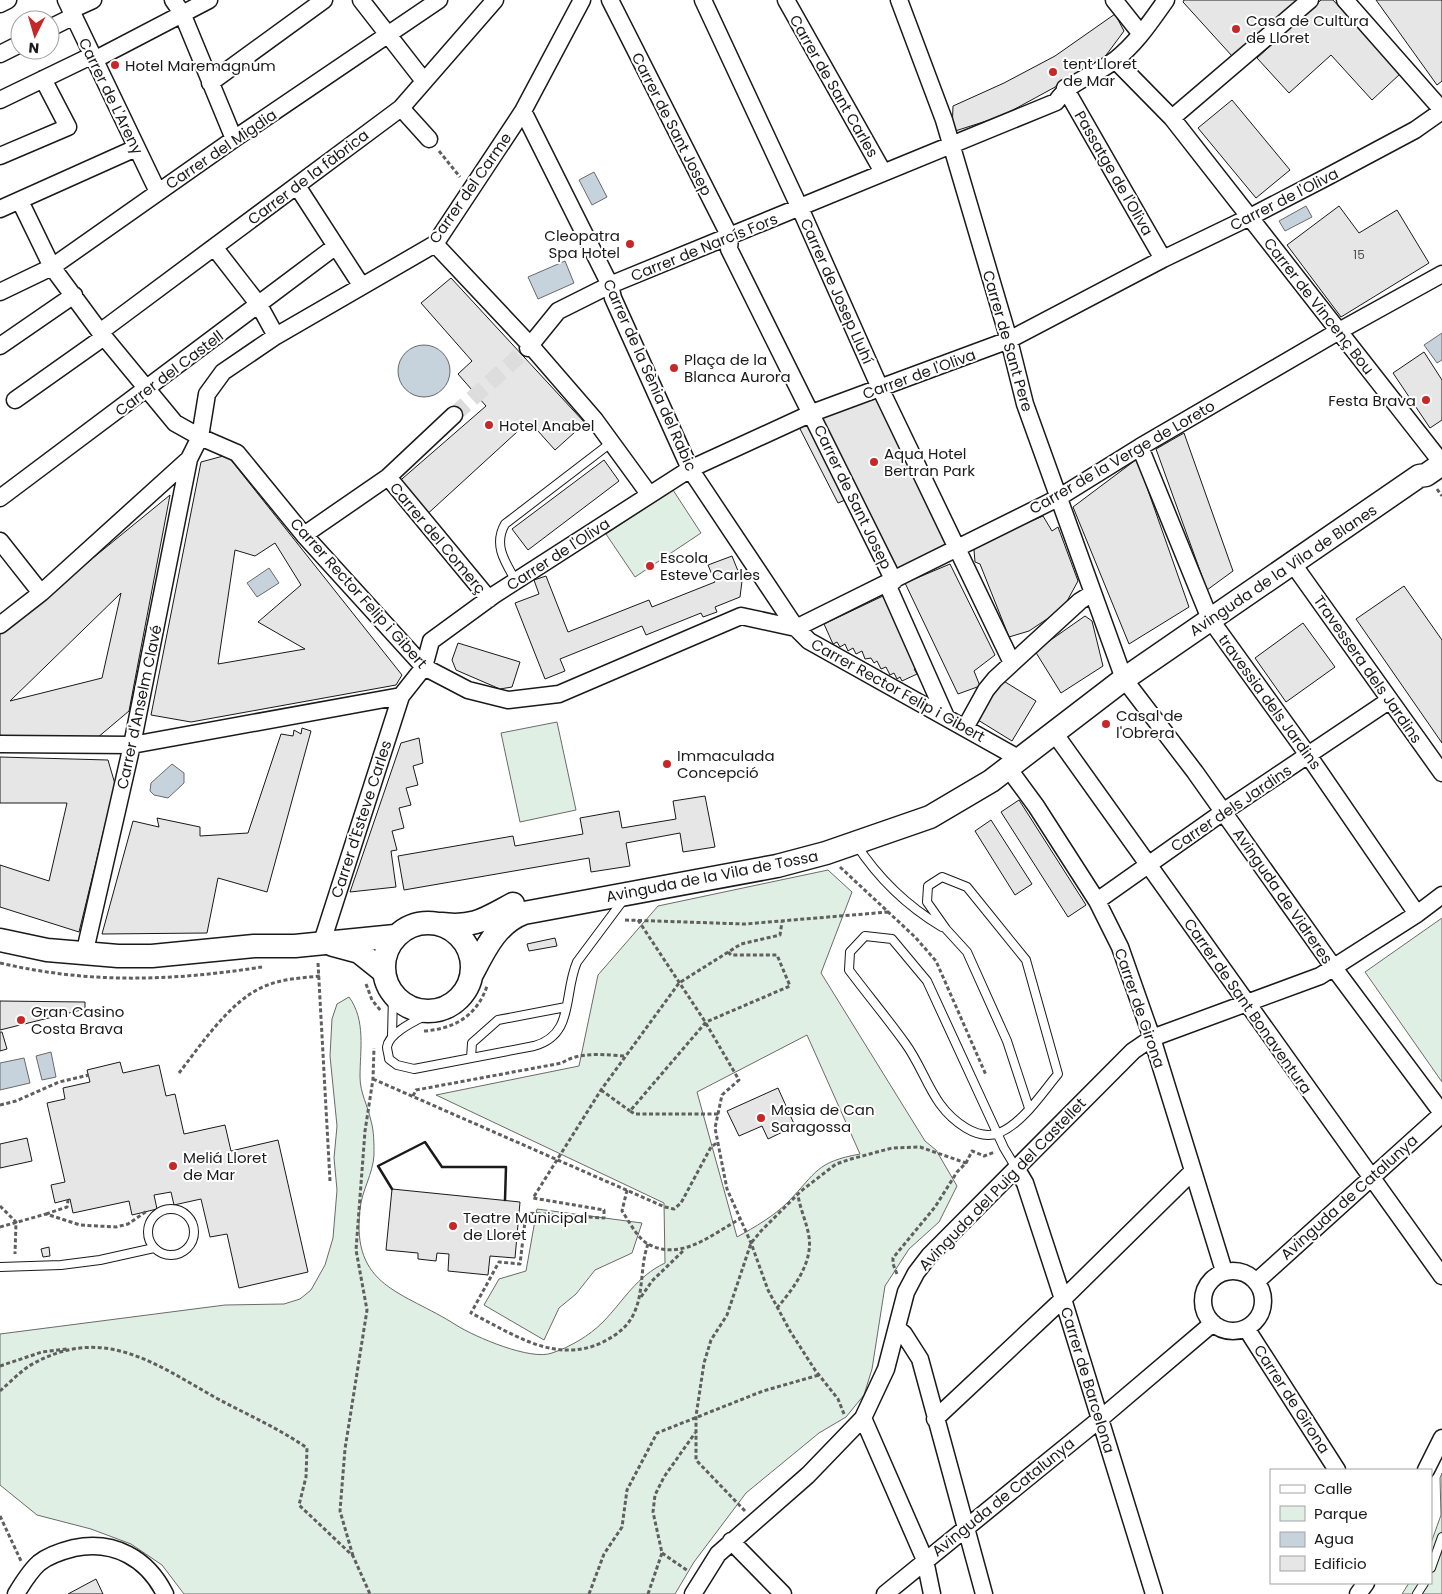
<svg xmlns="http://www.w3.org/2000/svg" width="1442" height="1594" font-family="Poppins,sans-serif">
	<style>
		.green { fill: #e0efe3; stroke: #6a6a6a; fill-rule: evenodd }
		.water { fill: #c6d2dc; stroke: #6a6a6a }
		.building { fill: #e6e6e6; stroke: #1a1a1a; fill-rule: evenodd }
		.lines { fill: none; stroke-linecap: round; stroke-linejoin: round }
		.street-tunnel { stroke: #ddd; stroke-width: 16; stroke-dasharray: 16 8; stroke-linecap: butt }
		.lane-casing { stroke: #1a1a1a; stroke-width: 10 }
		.street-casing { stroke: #1a1a1a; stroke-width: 19 }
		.secondary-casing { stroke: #1a1a1a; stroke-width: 25 }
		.path { stroke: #5f5f5f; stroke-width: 3; stroke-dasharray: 4 2.5; stroke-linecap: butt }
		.lane { stroke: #fff; stroke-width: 8 }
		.street { stroke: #fff; stroke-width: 16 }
		.secondary { stroke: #fff; stroke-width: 22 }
		.wall { stroke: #1a1a1a; stroke-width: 2.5 }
		.poi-dot { fill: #c62828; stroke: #fff; stroke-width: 2 }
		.labels { text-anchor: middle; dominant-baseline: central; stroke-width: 4; stroke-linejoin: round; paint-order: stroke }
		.number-label { font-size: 12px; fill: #4d4d4d }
		.poi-label { font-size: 15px; fill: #1a1a1a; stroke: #fff; text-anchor: start }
		.street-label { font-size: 15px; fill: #1a1a1a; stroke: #fff }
	</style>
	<rect width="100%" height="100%" fill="#fff"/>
	<!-- green -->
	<path class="green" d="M673,490L701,533L635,577L606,534Z
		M557,722L576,810L520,822L501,733Z
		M828,870L852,892L821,973L925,1141L936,1150L957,1186L939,1222L909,1249L885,1286L872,1369L864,1395L846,1417L819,1433L746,1493L694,1562L675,1594H184L162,1565L131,1544L91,1529L37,1515L0,1485V1334L225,1305L284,1304L300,1299L311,1290L325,1265L333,1238L337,1190L334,1158L337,1126L330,1056L332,1019L337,1004L349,997C366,1020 360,1050 360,1077C360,1093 368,1106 371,1121C374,1131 374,1144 374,1155C373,1174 362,1190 360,1209C351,1288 403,1291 456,1325C475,1337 531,1361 552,1353C570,1347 589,1336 603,1322C625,1299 636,1277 665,1263L664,1203L436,1095L579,1066L598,975L658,906ZM807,1035L860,1154C816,1162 817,1172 788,1202C774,1216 755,1227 737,1237L697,1092Z
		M1442,918V1082L1365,972Z
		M537,1209L642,1223L632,1253L595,1270L576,1294L559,1308L544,1340L484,1305L499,1279L526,1271Z
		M1442,1473V1594H1402L1409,1583H1431V1543L1441,1515L1440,1478Z"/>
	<!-- water -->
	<path class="water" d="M594,172L607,197L592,205L579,180Z
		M1306,206L1312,217L1285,231L1279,221Z
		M565,261L574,283L538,299L528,277Z
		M1442,333V360L1437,363L1424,345Z
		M398 371a26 26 0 1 1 52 0a26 26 0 1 1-52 0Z
		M269,568L279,583L257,597L247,583Z
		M172,764L184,773V783L168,798L154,795L150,791L151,783Z
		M51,1052L56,1077L42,1080L36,1056Z
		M24,1058L30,1083L0,1090V1063Z"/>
	<!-- building -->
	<path class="building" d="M1184,0H1298L1232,56L1183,2Z
		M1321,0H1333L1400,74L1372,100L1331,55L1289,93L1257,58Z
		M1376,0H1442V81L1437,85Z
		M1115,14L1124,31L1101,62L1002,116L952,132L953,106L1004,83L1055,56Z
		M1232,100L1290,170L1256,198L1198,128Z
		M1339,206L1359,233L1397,210L1429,263L1341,317L1287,245Z
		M451,278L585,423L555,450L529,421L423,518L395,485L486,406L458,374L472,361L421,303Z
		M1424,352L1442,380V420L1430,428L1393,373Z
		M878,393L948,550L895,578L816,415Z
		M812,419L850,498L838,503L798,425Z
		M1184,433L1233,571L1207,590L1156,449Z
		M227,455L402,675L396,685L191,722L151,715L201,462ZM275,543L301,585L258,622L305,649L218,664L235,550L255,556Z
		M1137,459L1189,607L1129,644L1073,507Z
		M604,460L619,481L528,550L512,529Z
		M170,495L129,711L97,738L0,737V634ZM121,593L102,678L10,701Z
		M1043,516L1052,531L1058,527L1078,581L1066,603L1050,617L1029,631L1009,637L980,564L975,562L974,550L977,545Z
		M732,556L742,581L740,597L715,607L717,612L703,617L701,613L646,635L642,626L560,659L565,671L545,679L515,603L539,594L534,580L546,576L568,632L649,600L652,607L715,582L708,565Z
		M950,564L995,655L974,671L980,686L958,694L905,583Z
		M1404,586L1442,640V743L1356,619Z
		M883,596L918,667L914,669L917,674L902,681L900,677L897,679L894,673L890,675L886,667L881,669L877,661L874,663L871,658L865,659L862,651L856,654L853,648L848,651L845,644L840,647L837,642L833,644L824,624Z
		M1085,616L1092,621L1103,666L1061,693L1035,651Z
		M1303,623L1335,667L1286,702L1255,658Z
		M458,643L520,662L512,687L500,689L456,670L452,660Z
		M1002,680L1036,701L1012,741L978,720Z
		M302,728L311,731L267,892L218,878L207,933L102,934L133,821L159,827L157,818L200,827V836L248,833L281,734L293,736L294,730L301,734Z
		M419,738L423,763L413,766L418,785L406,788L411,805L399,808L404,828L392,831L397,850L391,851L396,887L350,892L401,743Z
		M0,757L108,760L115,784L79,932L0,907V865L49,881L67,803H0Z
		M705,796L715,847L683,852L680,833L626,843L630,866L591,872L589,858L404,890L398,856L513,836L515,846L583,834L580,818L619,811L622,828L676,819L673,801Z
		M1019,800L1086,905L1068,917L1001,812Z
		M991,820L1032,884L1015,895L975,831Z
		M555,938L557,946L529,951L527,944Z
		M0,1001L85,1002V1009L0,1030Z
		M0,1032H2L7,1049L0,1051Z
		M120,1062L123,1073L159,1065L166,1096L175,1094L184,1134L225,1125L231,1151L278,1140L308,1272L239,1288L227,1234L210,1237L201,1199L174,1205L171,1192L154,1195L157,1209L132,1215L129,1201L73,1213L70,1199L55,1203L51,1185L65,1182L47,1103L65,1099L63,1088L90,1082L87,1070Z
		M778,1088L795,1126L768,1139L762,1126L739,1136L727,1111Z
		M27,1138L32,1161L0,1168V1144Z
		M392,1189L520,1202L515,1258L490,1256L488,1275L448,1271L449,1254L437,1253L436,1261L418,1259V1253L386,1250Z
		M49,1247L50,1256L43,1257L41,1249Z
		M96,1579L103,1594H68Z"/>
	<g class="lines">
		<!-- street-tunnel -->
		<path class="street-tunnel" d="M454,415L528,348"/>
		<!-- lane casing -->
		<g class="lane-casing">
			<path id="lane" d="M516,581C505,562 493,545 505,524L612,442
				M856,844C878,878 907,906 942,927
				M434,1011C422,1018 389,1031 387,1047C387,1050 389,1056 389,1059L397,1065L414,1069L534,1046C575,1035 563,994 577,962L624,899
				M392,1037L393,994
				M471,1058L472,1043L498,1020L566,1007
				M1016,1168L1004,1148L927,981L892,939L865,936L850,952L849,970C867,994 887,1018 905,1043C927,1073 931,1107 966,1128C976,1134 988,1137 999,1133C1023,1123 1042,1093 1058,1074L1026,960L967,887L942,877L928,886L927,902L946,929L967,952L1007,1041L1029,1108
				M148 1232a23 23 0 1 1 46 0a23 23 0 1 1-46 0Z
				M0,1267L61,1265L100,1260L154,1248
				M1431,1568L1442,1537
				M1417,1594L1424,1583"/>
		</g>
		<!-- street casing -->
		<g class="street-casing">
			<path id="street" d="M66,0L158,192
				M173,0L182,13L234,139
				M361,0L424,81
				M610,0L730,237L729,249L894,581
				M703,0L804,217L880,388L1012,663
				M786,0L883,172
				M899,0L944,120L1009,340L1025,404L1124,679L1195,772L1334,968L1442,1113
				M1114,0L1141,34
				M1345,0L1442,110
				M0,4L8,0
				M71,10L93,0
				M50,28L74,16
				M0,54L20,44
				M94,60L209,0
				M1115,60L1172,118L1442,463
				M210,83L324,0
				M1065,88L1163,259
				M0,100L91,56
				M401,108L429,139
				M523,111L610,285L613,298L690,469L796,628L1058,498L1140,447L1339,331L1442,274
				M1172,118L1310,0
				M0,156L68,127L43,79
				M297,186L361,285
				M20,201L52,267L100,332L175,423L200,437L237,453L304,535L424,667L468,690L508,700L559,694L741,616L796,628L809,641L1020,759
				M0,209L136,148
				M435,244L531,346L595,420L649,494
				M214,247L259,305L276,336
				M0,292L52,267L234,139L439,0
				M100,332L401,108L495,0
				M0,346L74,295
				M528,348L558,311L610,285L1056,102C1073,78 1094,77 1115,60C1136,44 1151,21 1166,0
				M15,400L104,337
				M1140,447L1210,619L1308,755L1417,914
				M388,477L489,599
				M0,498L336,246
				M304,535L388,477L454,415
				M0,541L41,593
				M1293,564L1442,773
				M887,584L946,717
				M0,625L41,593L189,459
				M965,728L986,690L995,679L1080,601L1093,593
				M1055,734L1442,1276
				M0,744L132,745L401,696L424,667L431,641L494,595L690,469L812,413L1009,340L1163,259L1250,217L1325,178L1415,130L1442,111
				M1008,768L1036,806L1097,901L1120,947L1152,1038L1224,1271
				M1097,901L1223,812L1390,700
				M322,942L401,696
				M84,955L132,745L189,459L200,437L207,394L223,372L276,336L435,244L523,111L582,0
				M1016,1168L1025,1183L1063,1299L1154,1594
				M1203 1301a30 30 0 1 1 60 0a30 30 0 1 1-60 0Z
				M1257,1281L1442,1114
				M897,1328L904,1334L920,1359L984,1594
				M1246,1328L1337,1470
				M863,1418L925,1560L932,1594
				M935,1419L1063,1299L1193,1171
				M1426,1470L1442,1438
				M731,1541L783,1594
				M16,1594C22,1584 30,1571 39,1563C49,1555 62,1551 74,1548C114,1540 147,1558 165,1594
				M693,1594L718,1554L808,1475L863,1418L886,1369L906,1292L916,1273L929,1256L1133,1051L1152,1038L1320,976L1417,914L1442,895
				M885,1594L1100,1419L1213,1323
				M1358,1594L1366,1583"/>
		</g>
		<!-- secondary casing -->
		<g class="secondary-casing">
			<path id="secondary" d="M384 967a44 44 0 1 1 88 0a44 44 0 1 1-88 0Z
				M441,924C474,928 485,919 513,904
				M0,940L47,950L118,956H152L254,946H295L395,936
				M333,945L359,952L384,972
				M472,974C485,949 497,923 524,913L777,866L826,853L930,817L991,781L1124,679L1419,476L1426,475L1442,464"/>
		</g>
		<!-- path -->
		<path class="path" d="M439,151L460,177
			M1437,489L1442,496
			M840,867L915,937L936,961L986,1075
			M625,920L745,924L888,912
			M638,920L704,1020L739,1080L722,1095L715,1128L727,1189L751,1243L768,1290L790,1331L815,1370L838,1399L844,1414
			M0,963C90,984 172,981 262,967
			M318,963L330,1181
			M366,984L372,1000L381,1011
			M424,1031C454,1029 477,1016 487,986
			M179,1073C200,1046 230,1001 263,987C280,979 300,978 320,976
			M373,1079L665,1207L674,1209L681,1203L711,1147L718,1142
			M601,1090L630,1111
			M413,1096L416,1090L562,1063C579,1051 607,1055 626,1056
			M0,1105L16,1101L59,1082L89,1075
			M718,1114H635L630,1111L706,1022L790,986L777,955H731L728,952
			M627,1190L622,1211C629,1221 637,1238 648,1244C681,1262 712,1234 740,1219
			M0,1206L16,1222L15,1254
			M46,1214L67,1207L68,1200
			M0,1227L46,1214L80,1225L116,1227L128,1224L147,1211
			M648,1244C640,1266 644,1289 635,1311C629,1326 617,1335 603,1342C556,1365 513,1334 471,1313L499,1262L520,1264L526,1213L604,1218V1210L533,1198L601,1090L679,983L741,944L780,935L782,922
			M897,1274L893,1264V1258L935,1207L957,1172L966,1163L972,1151L984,1156L995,1152
			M641,1297L652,1281L684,1250
			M777,1308C793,1289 813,1263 809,1237C807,1223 800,1209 798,1195
			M0,1366L42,1352L67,1349
			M0,1391C9,1383 19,1373 29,1366C102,1323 154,1363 218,1399C248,1415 280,1429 307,1448L306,1477L299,1505L353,1556L370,1594
			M745,1511L696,1460V1416L704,1363L711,1340L727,1315L751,1243L761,1231L801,1191L836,1164L851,1159L892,1148L920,1147L966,1163
			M0,1516L21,1561
			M662,1553L688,1571
			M353,1556L340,1511L345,1449L367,1310L356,1250L365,1131L373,1079L374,1048
			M589,1594L604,1554L622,1527L627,1490L657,1433L763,1391L819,1375
			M648,1594L662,1553L653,1512L655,1495L664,1477L695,1433"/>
		<!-- lane -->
		<use href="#lane" class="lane"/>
		<!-- street -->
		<use href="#street" class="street"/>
		<!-- secondary -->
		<use href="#secondary" class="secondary"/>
		<!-- wall -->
		<path class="wall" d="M392,1189L378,1166L425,1142L442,1167H506L505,1200"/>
	</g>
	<!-- markers -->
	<g class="poi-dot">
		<circle cx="1236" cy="29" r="5"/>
		<circle cx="115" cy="65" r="5"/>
		<circle cx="1053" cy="72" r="5"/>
		<circle cx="630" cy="244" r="5"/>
		<circle cx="674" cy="368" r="5"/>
		<circle cx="1426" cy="400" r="5"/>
		<circle cx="489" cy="425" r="5"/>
		<circle cx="874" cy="462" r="5"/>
		<circle cx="650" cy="566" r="5"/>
		<circle cx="1106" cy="724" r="5"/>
		<circle cx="667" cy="764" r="5"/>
		<circle cx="21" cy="1020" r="5"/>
		<circle cx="761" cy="1118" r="5"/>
		<circle cx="173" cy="1166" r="5"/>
		<circle cx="453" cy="1226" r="5"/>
	</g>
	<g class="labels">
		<!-- number labels -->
		<g class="number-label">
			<text x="1359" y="254">15</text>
		</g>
		<!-- poi labels -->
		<g class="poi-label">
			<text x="1246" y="20">Casa de Cultura<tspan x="1246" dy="17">de Lloret</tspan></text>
			<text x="1063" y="63">tent Lloret<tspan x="1063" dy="17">de Mar</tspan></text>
			<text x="125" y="65">Hotel Maremagnum</text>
			<text x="620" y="235" text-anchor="end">Cleopatra<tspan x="620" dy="17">Spa Hotel</tspan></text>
			<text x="684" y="359">Plaça de la<tspan x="684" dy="17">Blanca Aurora</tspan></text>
			<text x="1416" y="400" text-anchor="end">Festa Brava</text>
			<text x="499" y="425">Hotel Anabel</text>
			<text x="884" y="453">Aqua Hotel<tspan x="884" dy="17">Bertran Park</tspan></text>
			<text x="660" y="557">Escola<tspan x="660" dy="17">Esteve Carles</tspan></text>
			<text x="1116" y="715">Casal de<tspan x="1116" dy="17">l'Obrera</tspan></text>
			<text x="677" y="755">Immaculada<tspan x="677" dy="17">Concepció</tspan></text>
			<text x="31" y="1011">Gran Casino<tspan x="31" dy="17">Costa Brava</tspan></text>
			<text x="771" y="1109">Masia de Can<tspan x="771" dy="17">Saragossa</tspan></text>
			<text x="183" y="1157">Meliá Lloret<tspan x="183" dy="17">de Mar</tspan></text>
			<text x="463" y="1217">Teatre Municipal<tspan x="463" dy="17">de Lloret</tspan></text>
		</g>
		<!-- street labels -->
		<g class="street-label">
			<text transform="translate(834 86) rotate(60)">Carrer de Sant Carles</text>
			<text transform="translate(111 96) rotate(64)">Carrer de L'Areny</text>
			<text transform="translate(672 124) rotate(63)">Carrer de Sant Josep</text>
			<text transform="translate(221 149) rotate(-34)">Carrer del Migdia</text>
			<text transform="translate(1114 173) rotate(60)">Passatge de l'Oliva</text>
			<text transform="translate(308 177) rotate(-37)">Carrer de la fàbrica</text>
			<text transform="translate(470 188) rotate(-55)">Carrer del Carme</text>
			<text transform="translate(1284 199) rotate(-27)">Carrer de l'Oliva</text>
			<text transform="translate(704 247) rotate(-22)">Carrer de Narcís Fors</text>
			<text transform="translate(837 291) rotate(66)">Carrer de Josep Lluhí</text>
			<text transform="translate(1319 306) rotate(52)">Carrer de Vincenç Bou</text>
			<text transform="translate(1008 341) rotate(74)">Carrer de Sant Pere</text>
			<text transform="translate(169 373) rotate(-37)">Carrer del Castell</text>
			<text transform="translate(919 374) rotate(-20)">Carrer de l'Oliva</text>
			<text transform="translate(650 375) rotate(66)">Carrer de la Sènia del Rabic</text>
			<text transform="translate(1122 457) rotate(-30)">Carrer de la Verge de Loreto</text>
			<text transform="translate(853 497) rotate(64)">Carrer de Sant Josep</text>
			<text transform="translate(438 538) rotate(50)">Carrer del Comerç</text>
			<text transform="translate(558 554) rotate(-33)">Carrer de l'Oliva</text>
			<text transform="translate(1283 570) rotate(-34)">Avinguda de la Vila de Blanes</text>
			<text transform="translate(359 593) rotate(48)">Carrer Rector Felip i Gibert</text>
			<text transform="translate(1368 669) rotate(55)">Travessera dels Jardins</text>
			<text transform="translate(898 690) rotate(29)">Carrer Rector Felip i Gibert</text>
			<text transform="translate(1270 702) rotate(54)">travessia dels Jardins</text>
			<text transform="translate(139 707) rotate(-78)">Carrer d'Anselm Clavé</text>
			<text transform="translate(1231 808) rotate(-34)">Carrer dels Jardins</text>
			<text transform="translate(361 819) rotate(-72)">Carrer d'Esteve Carles</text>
			<text transform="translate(712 876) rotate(-11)">Avinguda de la Vila de Tossa</text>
			<text transform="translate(1283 896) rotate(55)">Avinguda de Vidreres</text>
			<text transform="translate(1248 1006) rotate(55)">Carrer de Sant Bonaventura</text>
			<text transform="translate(1140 1008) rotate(71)">Carrer de Girona</text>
			<text transform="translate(1002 1184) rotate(-46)">Avinguda del Puig del Castellet</text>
			<text transform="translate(1349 1197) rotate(-42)">Avinguda de Catalunya</text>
			<text transform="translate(1088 1380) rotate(73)">Carrer de Barcelona</text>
			<text transform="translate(1292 1399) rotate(57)">Carrer de Girona</text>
			<text transform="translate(1003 1497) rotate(-39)">Avinguda de Catalunya</text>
		</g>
	</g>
	<!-- legend -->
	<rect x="1270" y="1469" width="162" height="115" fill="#ffffff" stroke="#a3a3a3"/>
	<rect x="1280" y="1485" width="25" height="8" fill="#ffffff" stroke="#a3a3a3"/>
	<text x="1314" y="1494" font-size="15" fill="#1a1a1a">Calle</text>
	<rect x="1280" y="1506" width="25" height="15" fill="#e0efe3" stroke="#a3a3a3"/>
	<text x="1314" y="1519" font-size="15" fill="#1a1a1a">Parque</text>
	<rect x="1280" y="1532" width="25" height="15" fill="#c6d2dc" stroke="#a3a3a3"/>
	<text x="1314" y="1544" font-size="15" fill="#1a1a1a">Agua</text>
	<rect x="1280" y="1556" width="25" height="15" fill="#e6e6e6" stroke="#a3a3a3"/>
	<text x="1314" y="1569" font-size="15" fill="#1a1a1a">Edificio</text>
	<!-- north arrow -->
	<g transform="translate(35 35) rotate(185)"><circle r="24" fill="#ffffff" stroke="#a3a3a3"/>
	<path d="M0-4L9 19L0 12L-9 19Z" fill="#c62828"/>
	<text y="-8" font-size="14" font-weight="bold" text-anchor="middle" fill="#1a1a1a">N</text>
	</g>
</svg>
